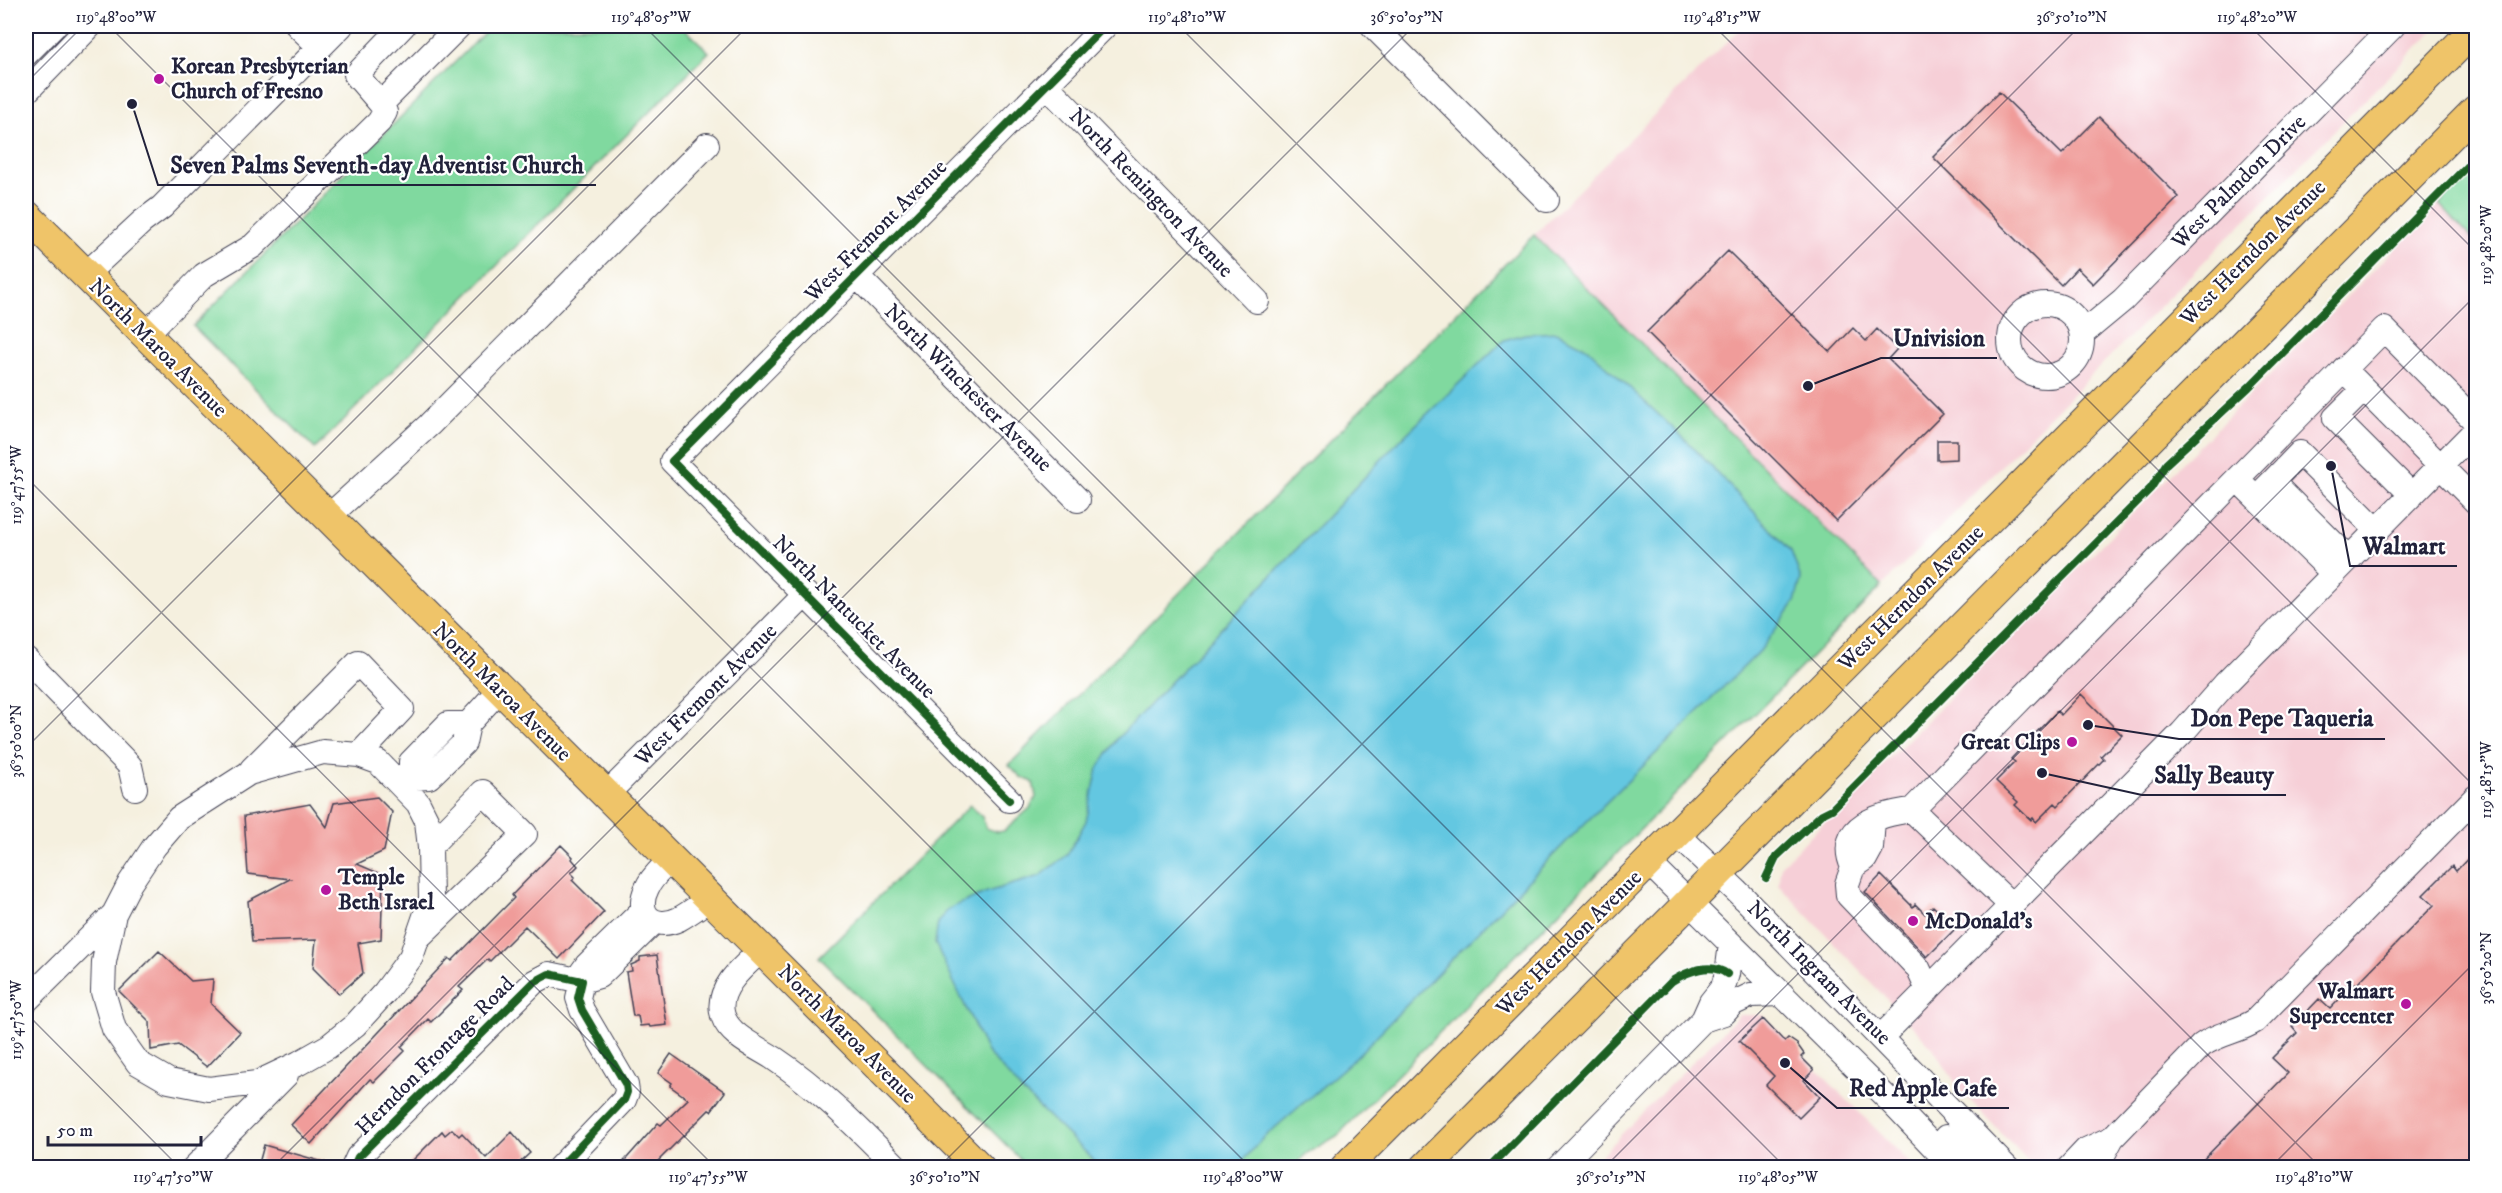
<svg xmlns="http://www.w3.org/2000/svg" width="2502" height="1193" font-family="'IM FELL DW Pica',serif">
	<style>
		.built { fill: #f6cfd7 }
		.green { fill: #80d99f; stroke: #517e6d; stroke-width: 1.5 }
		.water { fill: #63c7e1; stroke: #42748e; stroke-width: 1.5 }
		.building { fill: #f09c9a }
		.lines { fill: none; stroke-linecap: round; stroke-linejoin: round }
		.minor-casing { stroke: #424154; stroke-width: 26 }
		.major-casing { stroke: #424154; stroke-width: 32 }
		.minor { stroke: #fff; stroke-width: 24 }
		.major { stroke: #efc469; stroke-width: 30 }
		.cycleway-casing { stroke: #fff; stroke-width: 11 }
		.cycleway { stroke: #1b5e20; stroke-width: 8 }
		.ticks { fill: none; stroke: #22223b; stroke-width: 1.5; stroke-opacity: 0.45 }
		.poi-dot { fill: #b5179e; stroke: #fff; stroke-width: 2 }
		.labels { text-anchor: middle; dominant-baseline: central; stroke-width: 4.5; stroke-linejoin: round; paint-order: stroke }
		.poi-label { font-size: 22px; font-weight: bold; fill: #22223b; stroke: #fff; text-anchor: start }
		.street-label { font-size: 22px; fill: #22223b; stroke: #fff }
		.leader { fill: none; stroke: #22223b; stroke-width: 2 }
		.callout-dot { fill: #22223b; stroke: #fff; stroke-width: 2 }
		.callout-label { font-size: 24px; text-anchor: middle; font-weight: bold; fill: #22223b; stroke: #fff; stroke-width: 4.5; stroke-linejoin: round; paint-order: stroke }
		.neatline { fill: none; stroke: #22223b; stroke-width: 2 }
		.ticks-label { font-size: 15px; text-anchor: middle; fill: #22223b }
	</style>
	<rect width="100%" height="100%" fill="#fff"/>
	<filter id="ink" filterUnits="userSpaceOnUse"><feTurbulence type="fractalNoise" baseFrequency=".0167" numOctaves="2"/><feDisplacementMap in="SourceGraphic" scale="12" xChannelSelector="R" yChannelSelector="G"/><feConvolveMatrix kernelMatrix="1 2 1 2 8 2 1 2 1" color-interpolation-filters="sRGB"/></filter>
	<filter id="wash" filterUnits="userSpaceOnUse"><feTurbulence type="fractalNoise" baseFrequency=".008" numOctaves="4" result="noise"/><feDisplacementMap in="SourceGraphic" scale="24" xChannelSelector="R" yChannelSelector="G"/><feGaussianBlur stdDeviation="1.35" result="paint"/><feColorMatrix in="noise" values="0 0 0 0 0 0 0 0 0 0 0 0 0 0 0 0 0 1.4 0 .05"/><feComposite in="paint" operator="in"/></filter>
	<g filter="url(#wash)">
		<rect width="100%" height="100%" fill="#f5f0df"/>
		<!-- built -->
		<path class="built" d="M1743,26H2438L1882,586L1534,235Z
			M2439,204L2476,243V1167H2034L1960,1090L1933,1048L1778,884L1781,865L1916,732Z
			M1739,1015H1762L1914,1167L1588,1168Z"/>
		<!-- green -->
		<path class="green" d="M491,26H682L709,52L315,449L193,326Z
			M2476,167V243L2439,204Z
			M1534,235L1882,586L1337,1136L1307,1153L1293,1167H1028L819,957L970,805L982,817L986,828L997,832L1004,831L1030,808L1036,797L1033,782L1021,777L1009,765Z"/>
		<!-- water -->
		<path class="water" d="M1556,332L1586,347L1689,443L1791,551L1801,579L1795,602L1760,651L1568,840L1353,1060L1262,1139L1237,1167H1101L1020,1089L987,1052L935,943L938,923L948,909L987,892L1040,876L1067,855L1086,821L1098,768L1117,739L1396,444L1504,340L1525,334Z"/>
		<g id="blocks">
			<!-- building -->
			<path class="building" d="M1999,92L2062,154L2099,117L2179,197L2093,284L2077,268L2061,285L1933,157Z
				M1728,251L1830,352L1853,328L1866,341L1877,329L1897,349L1888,359L1943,414L1836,521L1647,332Z
				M1937,440H1957V459L1937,460Z
				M2081,694L2122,735L2101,756L2104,759L2058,806L2055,803L2036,822L2033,818L2031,820L2015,805L2018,802L1996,781L2015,762L2011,759L2057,711L2061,715Z
				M377,797L392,812L384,851L357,864L383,875L381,939L358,943L363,973L339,994L313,968L316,940L252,942L248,901L290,879L248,874L244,816L310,804L327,827L334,803Z
				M561,845L573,857L572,859L578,866L571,873L575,877L572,880L604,912L559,959L525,926L490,961L488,959L459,987L463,990L431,1022L428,1019L401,1047L405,1051L374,1082L370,1079L311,1144L291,1125L449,958L452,961L514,898L512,895Z
				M2476,850V1167H2196L2288,1073L2272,1058L2297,1033L2292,1027L2319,999L2330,1009L2355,983L2356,985L2434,905L2423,895L2452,866L2456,871Z
				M1881,875L1913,907L1915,904L1925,914L1933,906L1956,928L1927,957L1865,892Z
				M159,951L191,981L213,979L211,1004L240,1032L207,1067L178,1045L151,1050L150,1022L119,991Z
				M657,955L667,1025L650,1027L649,1025L640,1026L638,1016H633L626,972L632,971L631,965L640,961V957Z
				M1763,1019L1782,1039L1785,1041L1788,1038L1797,1044L1804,1054L1801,1057L1814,1070L1804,1080L1820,1097L1799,1118L1766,1085L1774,1076L1739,1041Z
				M671,1054L725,1092L711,1111L709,1110L652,1167H619L658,1123L661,1125L688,1099L670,1086L672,1083L658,1073Z
				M452,1129L459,1136L462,1133L486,1158L512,1132L530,1153L515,1167H406L442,1131L445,1135Z
				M264,1145L327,1163L326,1167H258Z"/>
		</g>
	</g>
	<g filter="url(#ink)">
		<use href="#blocks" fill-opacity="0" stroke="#424154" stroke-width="1.5"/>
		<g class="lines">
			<!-- minor casing -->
			<g class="minor-casing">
				<path id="minor" d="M298,26L320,47
					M1373,26L1547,200
					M26,54L54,26
					M1046,85L1257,301
					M26,92L90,26
					M381,104L459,26
					M85,275L142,222L162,207L341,26
					M857,276L1078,500
					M2010 340a36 36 0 1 1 72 0a36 36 0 1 1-72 0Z
					M2082,334L2123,300L2393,26
					M145,335L204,275L253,246L379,122L385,112L381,104L356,75L403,26
					M2344,369L2476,502
					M2364,389L2335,418L2412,495
					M2237,479L2334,574
					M2272,482L2300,453L2377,530
					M2262,492L2272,482L2339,549L2352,556
					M328,517L429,425L707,145
					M26,659L130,766L135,788
					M323,752L359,755L378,762L418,803L427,821L430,848L431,899L411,957L385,992L355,1025L329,1046L299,1063L257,1083L209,1089L169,1081L138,1063L114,1029L103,992L104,962L114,914L130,883L154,847L179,818L249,773Z
					M252,769L358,663L402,709L359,755
					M411,778V762L448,724H468
					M402,785L411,778L429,777L464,743L468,724L500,689
					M606,795L806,594
					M1009,800L672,461L1105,26
					M1912,810L2012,906
					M1873,820L1871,848L1865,859L1853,867L1847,884L1848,895L1918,968L1928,990
					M1677,834L1745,899L2007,1168
					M671,859C663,868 652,876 647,888C634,914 654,931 679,919C690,913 700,905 711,898
					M1649,863L1890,1101L1954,1168
					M1853,867C1834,826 1881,814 1912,810L2384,329L2476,422
					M643,910L587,965L582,972V981L599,976L654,922
					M422,934L525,834L483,792L430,846
					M763,949C745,965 714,989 723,1016C730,1037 759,1048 775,1059C820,1089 857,1127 895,1165L892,1168
					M26,1001L114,914
					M1703,1020L1724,1013L1732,1004L1751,995L1782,994
					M1881,1037L2182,733L2225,684L2476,430
					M1946,1137L1976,1168
					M2112,1138L2202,1045C2219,1033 2238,1032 2255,1021L2476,797
					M194,1168L286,1075
					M353,1168L358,1157L534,982L549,974L582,981L578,998L582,1010L626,1085L627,1092L624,1100L559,1168
					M1558,1168L1703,1020L1711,1002L1723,987L1727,974L1731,944
					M2069,1168L2086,1150L2112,1138L2096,1168"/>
			</g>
			<!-- major casing -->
			<g class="major-casing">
				<path id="major" d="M26,215L980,1168
					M1345,1168L2476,28
					M1425,1168L2476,110"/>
			</g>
			<!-- minor -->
			<use href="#minor" class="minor"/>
			<!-- major -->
			<use href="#major" class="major"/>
			<!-- cycleway casing -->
			<g class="cycleway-casing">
				<path id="cycleway" d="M1009,800L672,461L1105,26
					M1766,878L1776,857L1822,814L1832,809L2151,488L2166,464L2249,387L2476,157
					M353,1168L358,1157L534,982L549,974L582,981L578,998L582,1010L626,1085L627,1092L624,1100L559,1168
					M1489,1168L1672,981C1688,971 1711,962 1727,974"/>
			</g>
			<!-- cycleway -->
			<use href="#cycleway" class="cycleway"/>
		</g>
	</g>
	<!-- ticks -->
	<path class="ticks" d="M109,26L1251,1168M644,26L1786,1168M1179,26L2321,1168M1714,26L2476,788M2250,26L2476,252M26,83L83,26M26,477L716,1168M26,748L748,26M26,1013L180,1168M272,1168L1414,26M938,1168L2080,26M1604,1168L2476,295M2270,1168L2476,961"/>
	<!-- markers -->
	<g class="poi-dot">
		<circle cx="159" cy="79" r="6"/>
		<circle cx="2072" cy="742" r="6"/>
		<circle cx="326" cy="890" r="6"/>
		<circle cx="1913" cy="921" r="6"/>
		<circle cx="2406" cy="1004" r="6"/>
	</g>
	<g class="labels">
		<!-- poi labels -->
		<g class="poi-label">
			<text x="171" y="66">Korean Presbyterian<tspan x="171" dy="25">Church of Fresno</tspan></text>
			<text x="2060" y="742" text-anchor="end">Great Clips</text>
			<text x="338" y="877">Temple<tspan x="338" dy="25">Beth Israel</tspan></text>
			<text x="1925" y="921">McDonald's</text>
			<text x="2394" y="991" text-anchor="end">Walmart<tspan x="2394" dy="25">Supercenter</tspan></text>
		</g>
		<!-- street labels -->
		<g class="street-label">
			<text transform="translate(2239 182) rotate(-45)">West Palmdon Drive</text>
			<text transform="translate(1151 193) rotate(46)">North Remington Avenue</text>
			<text transform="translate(876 231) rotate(-45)">West Fremont Avenue</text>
			<text transform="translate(2253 253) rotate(-45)">West Herndon Avenue</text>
			<text transform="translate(158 348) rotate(45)">North Maroa Avenue</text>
			<text transform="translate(968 388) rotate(45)">North Winchester Avenue</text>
			<text transform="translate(1911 598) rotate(-45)">West Herndon Avenue</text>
			<text transform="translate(854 617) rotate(45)">North Nantucket Avenue</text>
			<text transform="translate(502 692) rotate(45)">North Maroa Avenue</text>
			<text transform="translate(706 695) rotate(-45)">West Fremont Avenue</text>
			<text transform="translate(1569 943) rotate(-45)">West Herndon Avenue</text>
			<text transform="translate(1819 973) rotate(45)">North Ingram Avenue</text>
			<text transform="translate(847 1034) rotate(45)">North Maroa Avenue</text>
			<text transform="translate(435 1056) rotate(-45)">Herndon Frontage Road</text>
		</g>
	</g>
	<!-- callouts -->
	<path class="leader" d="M132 104L158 185H596M1808 386L1881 358H1997M2331 466L2350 566H2457M2088 725L2179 739H2385M2042 773L2142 795H2286M1785 1063L1837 1108H2009"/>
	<g class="callout-dot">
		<circle cx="132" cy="104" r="6"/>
		<circle cx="1808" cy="386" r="6"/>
		<circle cx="2331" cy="466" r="6"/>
		<circle cx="2088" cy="725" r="6"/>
		<circle cx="2042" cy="773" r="6"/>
		<circle cx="1785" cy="1063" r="6"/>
	</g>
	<g class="callout-label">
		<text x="377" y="173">Seven Palms Seventh-day Adventist Church</text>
		<text x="1939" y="346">Univision</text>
		<text x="2404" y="554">Walmart</text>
		<text x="2282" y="726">Don Pepe Taqueria</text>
		<text x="2214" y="783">Sally Beauty</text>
		<text x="1923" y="1096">Red Apple Cafe</text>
	</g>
	<!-- margin -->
	<rect width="2502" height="1193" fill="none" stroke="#fff" stroke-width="66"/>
	<!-- scale -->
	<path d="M48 1136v9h153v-9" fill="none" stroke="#22223b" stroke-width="3"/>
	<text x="57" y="1136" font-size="18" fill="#22223b" stroke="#ffffff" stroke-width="4.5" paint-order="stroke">50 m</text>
	<rect x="33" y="33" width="2436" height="1127" class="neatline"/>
	<g class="ticks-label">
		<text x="116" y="22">119°48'00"W</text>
		<text x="651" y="22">119°48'05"W</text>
		<text x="1187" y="22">119°48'10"W</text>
		<text x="1407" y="22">36°50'05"N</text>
		<text x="1722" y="22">119°48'15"W</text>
		<text x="2072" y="22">36°50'10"N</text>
		<text x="2257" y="22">119°48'20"W</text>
		<text transform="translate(2486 245) rotate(-90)" y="5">119°48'20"W</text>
		<text transform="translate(16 485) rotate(-90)" y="5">119°47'55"W</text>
		<text transform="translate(16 741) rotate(-90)" y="5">36°50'00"N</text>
		<text transform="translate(2486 780) rotate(-90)" y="5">119°48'15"W</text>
		<text transform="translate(2486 968) rotate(-90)" y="5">36°50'20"N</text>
		<text transform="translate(16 1020) rotate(-90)" y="5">119°47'50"W</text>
		<text x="173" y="1182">119°47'50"W</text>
		<text x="708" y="1182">119°47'55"W</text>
		<text x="945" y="1182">36°50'10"N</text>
		<text x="1243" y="1182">119°48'00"W</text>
		<text x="1611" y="1182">36°50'15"N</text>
		<text x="1778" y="1182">119°48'05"W</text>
		<text x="2314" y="1182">119°48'10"W</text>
	</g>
</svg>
